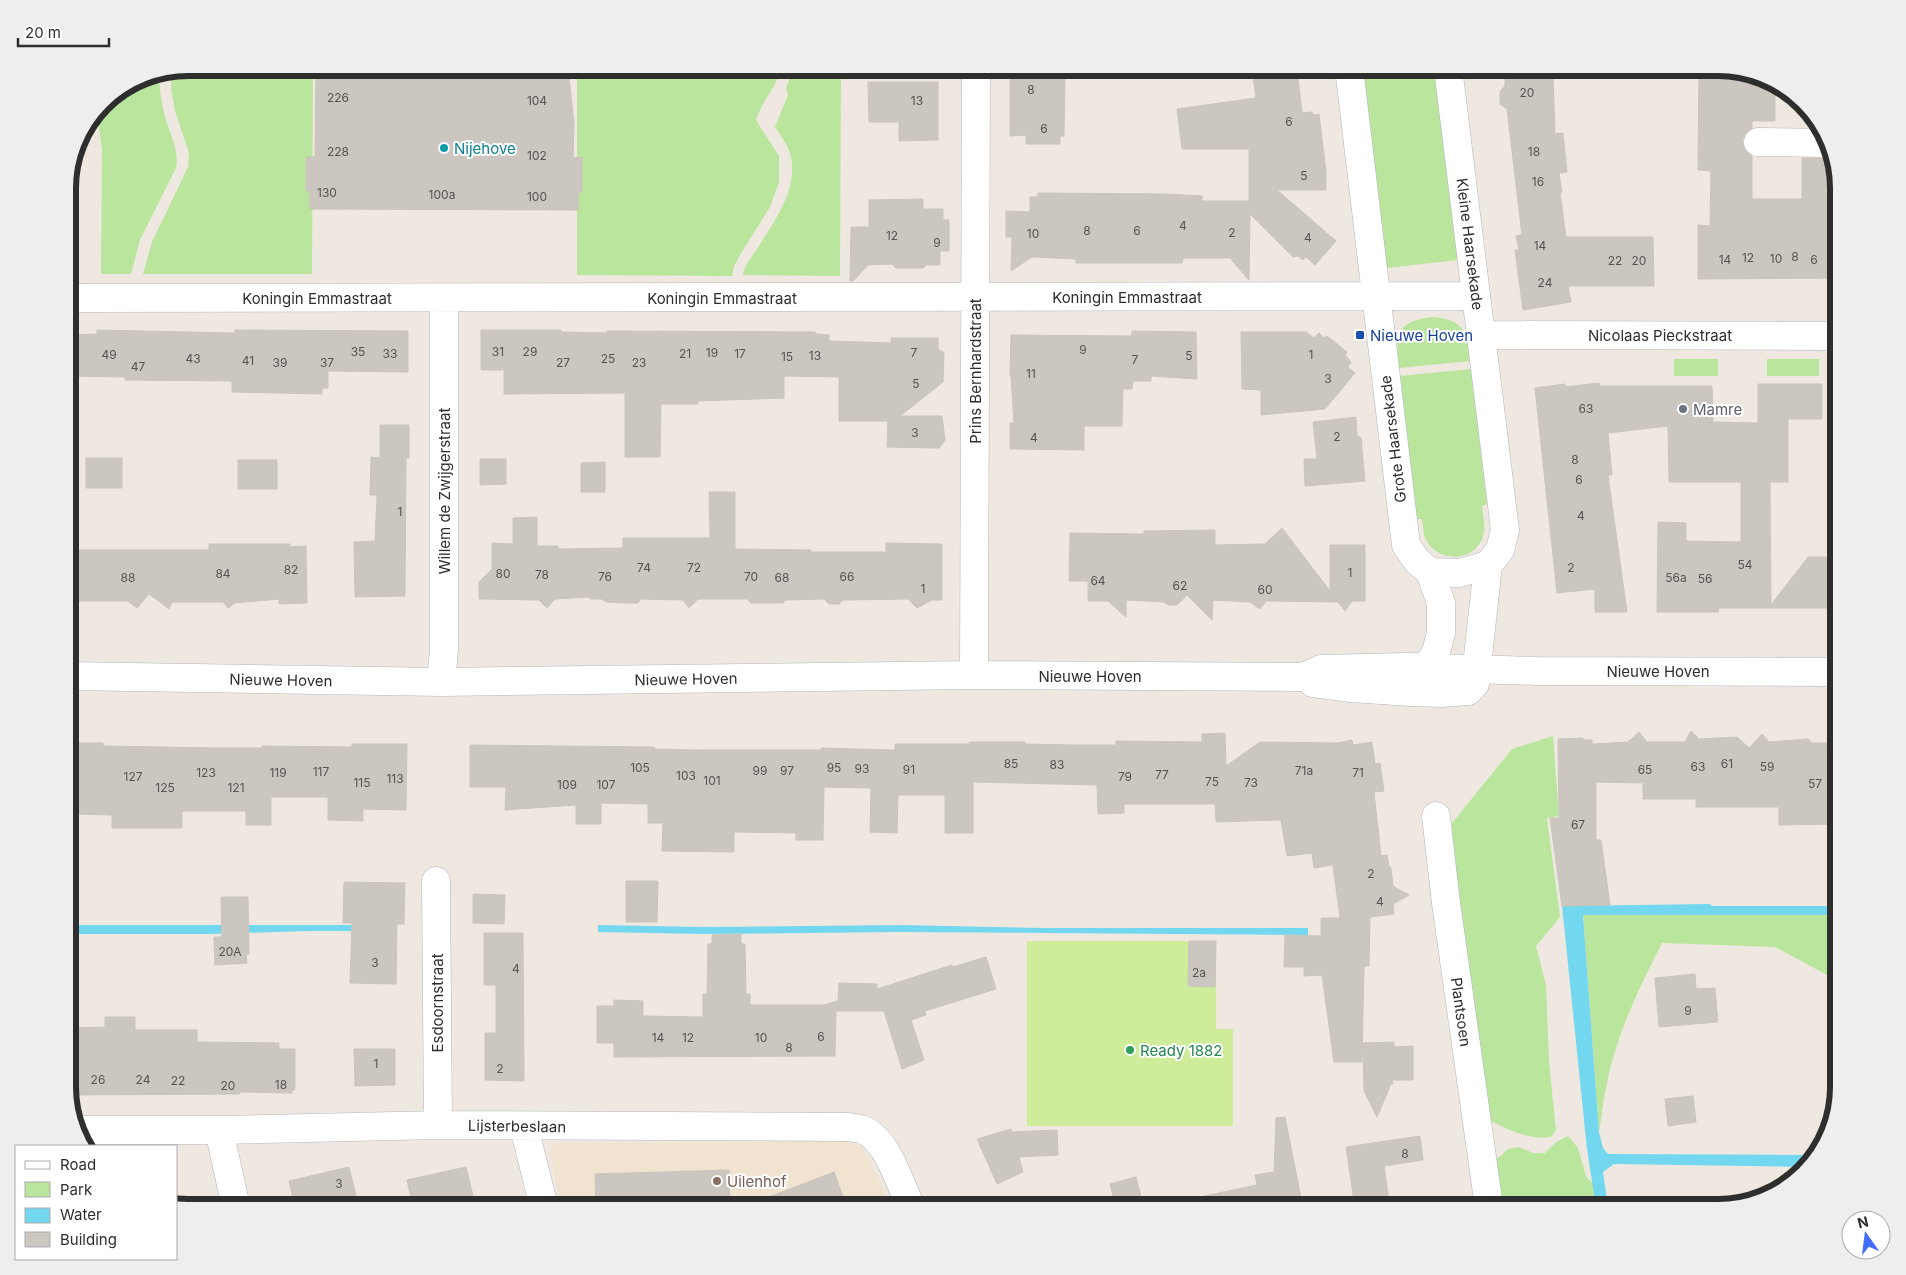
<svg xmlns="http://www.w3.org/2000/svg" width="1906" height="1275" font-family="Inter,sans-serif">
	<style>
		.education { fill: #f0e4d1 }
		.green { fill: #bae59d }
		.pitch { fill: #ceec99 }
		.water { fill: #74d7f0 }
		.building { fill: #cbc6bf; stroke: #cbc4ba }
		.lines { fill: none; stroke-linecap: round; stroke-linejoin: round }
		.minor-casing { stroke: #b1b4be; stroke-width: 29 }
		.minor { stroke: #fff; stroke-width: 28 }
		.culture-dot { fill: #0f9aa8; stroke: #fff; stroke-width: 2 }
		.transit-dot { fill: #1a4fb4; stroke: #fff; stroke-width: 2 }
		.worship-dot { fill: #6b7280; stroke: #fff; stroke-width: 2 }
		.leisure-dot { fill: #2e9e5b; stroke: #fff; stroke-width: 2 }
		.education-dot { fill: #8d6e63; stroke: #fff; stroke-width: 2 }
		.labels { text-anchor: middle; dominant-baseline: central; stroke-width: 4; stroke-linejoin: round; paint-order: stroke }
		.number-label { font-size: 12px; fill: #555452 }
		.culture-label { font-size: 15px; fill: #0d838f; stroke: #fff; text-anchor: start }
		.street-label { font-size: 15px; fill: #2e2e2e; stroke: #fff }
		.transit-label { font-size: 15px; fill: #164399; stroke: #fff; text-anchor: start }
		.worship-label { font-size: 15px; fill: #5b616d; stroke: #fff; text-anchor: start }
		.leisure-label { font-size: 15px; fill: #27864d; stroke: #fff; text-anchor: start }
		.education-label { font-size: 15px; fill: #785e54; stroke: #fff; text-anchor: start }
		.rim { fill: none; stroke: #2e2e2e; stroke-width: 6 }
	</style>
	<rect width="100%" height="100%" fill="#efe8e1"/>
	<!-- education -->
	<path class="education" d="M847,1141L861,1147L867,1155L891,1207H562L549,1153L552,1146L560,1143Z"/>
	<!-- green -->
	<path class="green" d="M189,68H313L312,274H143L152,242L188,167L189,153L175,111L171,87L172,71Z
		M577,68H782C776,87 762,101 756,120L779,156V182L770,207L740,255L734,266L732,276L577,275Z
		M794,68H841L840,276L743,275C744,265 752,257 757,249C774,221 800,188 790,153C787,144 780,135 775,127L788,95L786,88Z
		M1362,68H1436L1458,260L1387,268Z
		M159,73C159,87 161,100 164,113C168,131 180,149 176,168L140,240L131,274H101L102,151L97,112L103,103L142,77Z
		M1432,317C1465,319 1467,333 1470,361L1399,368C1395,336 1396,321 1432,317Z
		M1674,359H1718V376H1674Z
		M1767,359H1819V376H1767Z
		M1471,369L1487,504L1482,506C1483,516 1486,527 1483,537C1474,563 1436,563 1425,538C1423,532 1423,525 1422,519H1417L1400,376Z
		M1553,736L1559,816L1547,818L1560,917L1536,946L1546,985L1549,1062L1556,1130L1551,1137C1529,1140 1508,1130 1489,1120L1451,835L1452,823L1512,749Z
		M1583,915H1838V981L1775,947L1662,943C1639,988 1617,1033 1607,1083C1603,1099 1602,1116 1599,1132Z
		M1568,1136L1578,1148L1586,1176L1614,1207H1501L1495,1159L1501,1156L1508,1149L1519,1147L1533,1153H1545L1556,1142Z"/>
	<!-- pitch -->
	<path class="pitch" d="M1027,941H1216V1029H1233V1126H1027Z"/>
	<!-- water -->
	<path class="water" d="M1710,904L1712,906H1838V915H1583L1599,1132L1603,1148L1608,1154L1817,1155L1804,1167L1614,1164L1603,1172L1608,1207H1596L1587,1149L1562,906Z
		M68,925H379V931H309L210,934H68Z
		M598,925L703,927L900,925L1042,928H1308V935L900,932L703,934L598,932Z"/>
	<!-- building -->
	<path class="building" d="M316,68H568L574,123L573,158L582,157V192H578V210L310,209V191H306V157H315Z
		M1252,68H1297L1302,113L1312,112L1313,115L1319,114L1326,172V190H1277L1336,241L1315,265L1306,257L1303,260L1298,256L1293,257L1250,214L1249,280L1230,258H1183L1182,263H1076V259L1032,257L1011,271L1012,237H1006V211L1030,212V197H1038V193L1166,194L1202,196V201H1249V149H1182L1177,109L1256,98Z
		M1699,68H1718L1775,85V121H1752V128L1745,134L1742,141L1745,150L1752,156V199H1802V158H1830L1838,188V278L1698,279V225L1710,226L1711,171L1698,170Z
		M1010,74H1065L1064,136H1060V144H1026V135L1010,136Z
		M1553,75L1555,134L1563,133L1567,172L1559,173L1562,192L1560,193L1566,237H1653L1654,286H1568L1571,302L1523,310L1515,250H1519L1516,236L1522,235L1507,109L1500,104V91L1505,86V76Z
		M868,82H938V140L899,141V122H869Z
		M923,199V209H943V220H949V251H940V265H926L923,268H896L892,264L868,265L853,281H850L851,227H869V200Z
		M97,330L235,333V330L408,331V372L328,371V388H322V394L232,392V381L125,380V377L68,376V335L97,334Z
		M481,330H561V332L607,333V331H623L815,332L816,334L829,335V341L891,343V338H938V349L944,353L943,382L900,416H942L945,440L939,448L887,447L888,421H839V377L784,376V398L698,401V404H661L660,457H625V393L504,394V370H481Z
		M1132,331L1196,332L1197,379L1151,376V381H1133L1132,389H1123L1122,426H1084V450L1010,449V423H1014L1011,376H1010L1011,335L1132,336Z
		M1241,332H1306L1314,338L1319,333L1324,338L1327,336L1347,352L1345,355L1351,362L1348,367L1355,373L1325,409L1261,415V390L1242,389Z
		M1599,383L1600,386H1712L1713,422L1758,423V384H1822V419H1788V482H1770L1771,605L1808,557H1833V564L1838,563V608H1719L1718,612H1657L1658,522L1686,523V541L1741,542V482H1669L1668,426L1608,433L1612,475H1608L1627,612H1595V589L1557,593L1535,388L1565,384V387Z
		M1356,417L1357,436L1361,438L1365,481L1305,486L1304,459H1317L1313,422Z
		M380,425H409V458H406L405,596L355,597L354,542L375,541L377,495H370L371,457L380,458Z
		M86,458H122V488H86Z
		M480,459H506V484L480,485Z
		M238,460H277V489H238Z
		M605,462V492H581V463Z
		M709,492H735V549L811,550V552H886V543L942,544V600H932L917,608L908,599L843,600L839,604H829L824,599L785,600L783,603H751L747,599H698L689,608L683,600L641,599L638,603H621L606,602L602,599H590V597L555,599L547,608L539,600L479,599V582L492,569V543L513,544V518L537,517V546H558V549L623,548V538H710Z
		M1282,528L1330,591V545H1365V601H1352L1345,611L1338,602L1266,601L1260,609L1250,602L1213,600L1212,620L1187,595L1177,605H1168L1164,602L1126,600V617L1108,601H1088V581H1069L1070,533L1144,534V531L1215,530V545L1265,544Z
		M209,544H290V547L306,546L307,603L279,604V599L235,603L228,608L223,602H172L169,609L149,594L137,608L128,601H68V556H73V550H209Z
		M1691,731L1699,739L1737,737L1749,748L1762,734L1769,742L1808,739L1812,743H1827L1828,769H1832V795H1838V824L1779,825V807H1696V799H1643V783L1596,782V840H1601L1610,905L1562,906L1550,818H1559L1558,739L1583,738V740H1592V744L1628,742L1639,732L1647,742H1685Z
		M1225,733L1226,766L1260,742L1338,743L1352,740L1353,745L1372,742L1375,764L1380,763L1384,791L1374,792L1381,856L1387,855L1389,867L1391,868L1393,886L1409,895L1393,904L1394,914L1370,917L1369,966H1364L1362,1062H1334L1322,975L1304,976V967H1284L1285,935L1321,936V918H1340L1333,865L1314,868L1312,853L1287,856L1281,820L1216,822L1215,804H1124V813L1098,814L1097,785L973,782V833H945V795H898L897,833L870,832L871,788L824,787L823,840H796V833L734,832V852L662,851L663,823H648V804L601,803V824H576V805L505,810L506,787H470V745L654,747V749L699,750H821V748L895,750V744H969V742H1025V744L1072,745H1116V741L1202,742V734Z
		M74,743H103V746L219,748H262V746L352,747V744H407L406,810L363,809V821L328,820V797H271V825H246V811H182V828H112V815L74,814Z
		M626,881H658L657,922H626Z
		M344,882L405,883L404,924H397L396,984L350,983L352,923H343Z
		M473,894L505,895L504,924L473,923Z
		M221,897H248L249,954H246L247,963L215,965L214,937H222Z
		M484,933H523L524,1081L485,1080V1033H496V985H484Z
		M741,934V944H745L746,994H750V1005H824L838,1001L839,983L877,984V989L952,965L953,967L986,957L996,989L925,1011L926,1015L911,1020L924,1060L902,1069L884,1011H836L835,1056L614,1057V1043H597V1006H614V1000L643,1001V1016L703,1017V994H707L708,944H712V935Z
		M1189,941H1216L1215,987L1188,986Z
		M1695,974L1696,989L1715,988L1718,1022L1659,1027L1655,978Z
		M105,1017H135V1030H197V1042L279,1043V1049H295V1090H292V1093L240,1092V1094L68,1095V1028L105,1027Z
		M1394,1042V1047L1413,1046V1080H1392L1393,1084H1390L1389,1089L1377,1117L1364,1091L1363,1043Z
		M354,1049H395V1085L355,1086Z
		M1693,1096L1696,1122L1668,1126L1665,1099Z
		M1285,1117L1303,1208H1205L1204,1196L1257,1185L1255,1175L1274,1172L1276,1118Z
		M1011,1129L1012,1132L1057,1130L1058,1155L1019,1157L1023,1172L997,1184L977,1139Z
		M1420,1136L1423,1160L1384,1166L1390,1208H1355L1346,1147Z
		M349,1167L359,1208H295L289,1181Z
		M466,1167L476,1208H413L407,1180Z
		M729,1170L730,1208H596L595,1174Z
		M834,1172L847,1208H748V1205Z
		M1136,1177L1144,1208H1116L1110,1184Z"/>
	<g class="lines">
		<!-- minor casing -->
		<g class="minor-casing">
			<path id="minor" d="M1349,68L1406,545L1417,561L1430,572L1441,603V633L1436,652L1426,668
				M1758,142L1826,143
				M68,298L1476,296
				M1481,335L1838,336
				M1430,572L1459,573L1488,565
				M974,675L976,68
				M68,676L441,682L974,675L1303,677L1321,669L1407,667L1537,671L1838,672
				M441,682L444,650V299
				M1313,683L1351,688L1412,692L1442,693L1468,691L1475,684L1488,565L1500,550L1505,530L1448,68
				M1436,816L1446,903L1489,1207
				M436,881L438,1125
				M524,1127L544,1207
				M79,1130H219L438,1125L849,1127C853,1128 857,1128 861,1129C887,1137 900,1185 911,1207
				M219,1130L236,1207"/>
		</g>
		<!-- minor -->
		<use href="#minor" class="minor"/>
	</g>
	<!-- markers -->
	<circle class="culture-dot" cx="444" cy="148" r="5"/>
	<rect class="transit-dot" x="1355" y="330" width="10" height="10" rx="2.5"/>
	<circle class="worship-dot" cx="1683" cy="409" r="5"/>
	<circle class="leisure-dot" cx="1130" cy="1050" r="5"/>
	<circle class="education-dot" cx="717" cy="1181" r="5"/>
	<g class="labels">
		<!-- number labels -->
		<g class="number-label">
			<text x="1031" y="89">8</text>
			<text x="1527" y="92">20</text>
			<text x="338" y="97">226</text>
			<text x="537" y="100">104</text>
			<text x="917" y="100">13</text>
			<text x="1289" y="121">6</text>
			<text x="1044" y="128">6</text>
			<text x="338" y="151">228</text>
			<text x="1534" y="151">18</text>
			<text x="537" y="155">102</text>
			<text x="1304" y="175">5</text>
			<text x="1538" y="181">16</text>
			<text x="327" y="192">130</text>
			<text x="442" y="194">100a</text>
			<text x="537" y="196">100</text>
			<text x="1183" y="225">4</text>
			<text x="1087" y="230">8</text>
			<text x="1137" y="230">6</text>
			<text x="1232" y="232">2</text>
			<text x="1033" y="233">10</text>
			<text x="892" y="235">12</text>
			<text x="1308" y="237">4</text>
			<text x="937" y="242">9</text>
			<text x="1540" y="245">14</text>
			<text x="1795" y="256">8</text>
			<text x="1748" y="257">12</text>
			<text x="1776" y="258">10</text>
			<text x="1725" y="259">14</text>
			<text x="1814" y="259">6</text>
			<text x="1615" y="260">22</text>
			<text x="1639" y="260">20</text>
			<text x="1545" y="282">24</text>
			<text x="1083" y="349">9</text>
			<text x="358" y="351">35</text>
			<text x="498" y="351">31</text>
			<text x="530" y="351">29</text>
			<text x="712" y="352">19</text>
			<text x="914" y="352">7</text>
			<text x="390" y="353">33</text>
			<text x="685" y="353">21</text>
			<text x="740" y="353">17</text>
			<text x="109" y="354">49</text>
			<text x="1311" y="354">1</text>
			<text x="815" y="355">13</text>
			<text x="1189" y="355">5</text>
			<text x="787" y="356">15</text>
			<text x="193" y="358">43</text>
			<text x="608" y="358">25</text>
			<text x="1135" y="359">7</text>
			<text x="248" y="360">41</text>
			<text x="280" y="362">39</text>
			<text x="327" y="362">37</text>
			<text x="563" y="362">27</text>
			<text x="639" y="362">23</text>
			<text x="138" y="366">47</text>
			<text x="1031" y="373">11</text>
			<text x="1328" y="378">3</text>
			<text x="916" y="383">5</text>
			<text x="1586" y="408">63</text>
			<text x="915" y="432">3</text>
			<text x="1337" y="436">2</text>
			<text x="1034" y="437">4</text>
			<text x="1575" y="459">8</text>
			<text x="1579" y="479">6</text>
			<text x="400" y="511">1</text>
			<text x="1581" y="515">4</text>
			<text x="1745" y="564">54</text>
			<text x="644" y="567">74</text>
			<text x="694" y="567">72</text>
			<text x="1571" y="567">2</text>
			<text x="291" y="569">82</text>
			<text x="1350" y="572">1</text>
			<text x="223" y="573">84</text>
			<text x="503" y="573">80</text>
			<text x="542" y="574">78</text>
			<text x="605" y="576">76</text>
			<text x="751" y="576">70</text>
			<text x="847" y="576">66</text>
			<text x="128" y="577">88</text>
			<text x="782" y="577">68</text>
			<text x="1676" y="577">56a</text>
			<text x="1705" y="578">56</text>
			<text x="1098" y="580">64</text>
			<text x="1180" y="585">62</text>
			<text x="923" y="588">1</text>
			<text x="1265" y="589">60</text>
			<text x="1011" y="763">85</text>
			<text x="1727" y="763">61</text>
			<text x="1057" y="764">83</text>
			<text x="1698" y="766">63</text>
			<text x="1767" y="766">59</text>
			<text x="640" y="767">105</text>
			<text x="834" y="767">95</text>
			<text x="862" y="768">93</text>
			<text x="909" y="769">91</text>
			<text x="1645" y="769">65</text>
			<text x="760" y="770">99</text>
			<text x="787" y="770">97</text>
			<text x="1304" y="770">71a</text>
			<text x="321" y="771">117</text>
			<text x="206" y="772">123</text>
			<text x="278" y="772">119</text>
			<text x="1358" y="772">71</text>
			<text x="1162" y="774">77</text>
			<text x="686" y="775">103</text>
			<text x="133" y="776">127</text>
			<text x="1125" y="776">79</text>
			<text x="395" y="778">113</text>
			<text x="712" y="780">101</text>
			<text x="1212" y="781">75</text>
			<text x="362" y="782">115</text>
			<text x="1251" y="782">73</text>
			<text x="1815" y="783">57</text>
			<text x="567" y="784">109</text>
			<text x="606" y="784">107</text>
			<text x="165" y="787">125</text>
			<text x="236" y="787">121</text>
			<text x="1578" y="824">67</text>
			<text x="1371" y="873">2</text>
			<text x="1380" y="901">4</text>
			<text x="230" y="951">20A</text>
			<text x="375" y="962">3</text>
			<text x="516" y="968">4</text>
			<text x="1199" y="972">2a</text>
			<text x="1688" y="1010">9</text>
			<text x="821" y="1036">6</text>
			<text x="658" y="1037">14</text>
			<text x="688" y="1037">12</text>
			<text x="761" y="1037">10</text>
			<text x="789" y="1047">8</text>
			<text x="376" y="1063">1</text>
			<text x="500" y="1068">2</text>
			<text x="98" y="1079">26</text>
			<text x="143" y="1079">24</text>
			<text x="178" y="1080">22</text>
			<text x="281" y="1084">18</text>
			<text x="228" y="1085">20</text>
			<text x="1405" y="1153">8</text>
			<text x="339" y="1183">3</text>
		</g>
		<!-- culture labels -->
		<g class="culture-label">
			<text x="454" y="148">Nijehove</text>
		</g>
		<!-- street labels -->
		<g class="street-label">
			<text transform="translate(1470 244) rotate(83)">Kleine Haarsekade</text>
			<text x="1127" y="297">Koningin Emmastraat</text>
			<text x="317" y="298">Koningin Emmastraat</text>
			<text x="722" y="298">Koningin Emmastraat</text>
			<text x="1660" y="335">Nicolaas Pieckstraat</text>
			<text transform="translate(975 371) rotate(-90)">Prins Bernhardstraat</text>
			<text transform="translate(1393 439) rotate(-97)">Grote Haarsekade</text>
			<text transform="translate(444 491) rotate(-90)">Willem de Zwijgerstraat</text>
			<text x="1658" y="671">Nieuwe Hoven</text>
			<text x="1090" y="676">Nieuwe Hoven</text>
			<text transform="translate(686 679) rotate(-1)">Nieuwe Hoven</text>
			<text transform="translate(281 680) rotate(1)">Nieuwe Hoven</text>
			<text transform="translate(437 1003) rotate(-90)">Esdoornstraat</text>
			<text transform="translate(1461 1012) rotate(82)">Plantsoen</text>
			<text transform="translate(517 1126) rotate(1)">Lijsterbeslaan</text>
		</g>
		<!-- transit labels -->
		<g class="transit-label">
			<text x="1370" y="335">Nieuwe Hoven</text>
		</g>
		<!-- worship labels -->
		<g class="worship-label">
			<text x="1693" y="409">Mamre</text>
		</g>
		<!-- leisure labels -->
		<g class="leisure-label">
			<text x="1140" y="1050">Ready 1882</text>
		</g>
		<!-- education labels -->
		<g class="education-label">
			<text x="727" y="1181">Uilenhof</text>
		</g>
	</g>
	<!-- crop -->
	<path d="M0 0H1906V1275H0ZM188 76H1718A112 112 0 0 1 1830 188V1087A112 112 0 0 1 1718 1199H188A112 112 0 0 1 76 1087V188A112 112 0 0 1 188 76Z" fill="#eee" fill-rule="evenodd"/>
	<path class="rim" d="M188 76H1718A112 112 0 0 1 1830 188V1087A112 112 0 0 1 1718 1199H188A112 112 0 0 1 76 1087V188A112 112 0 0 1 188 76Z"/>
	<!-- legend -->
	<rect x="15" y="1145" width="162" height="115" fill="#ffffff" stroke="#ababab"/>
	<rect x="25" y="1161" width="25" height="8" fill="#ffffff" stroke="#ababab"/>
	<text x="60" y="1170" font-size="15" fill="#2e2e2e">Road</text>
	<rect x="25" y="1182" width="25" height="15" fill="#bae59d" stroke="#ababab"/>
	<text x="60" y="1195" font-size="15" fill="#2e2e2e">Park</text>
	<rect x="25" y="1208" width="25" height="15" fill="#74d7f0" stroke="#ababab"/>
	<text x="60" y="1220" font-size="15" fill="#2e2e2e">Water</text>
	<rect x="25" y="1232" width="25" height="15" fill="#cbc6bf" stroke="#ababab"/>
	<text x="60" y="1245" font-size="15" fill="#2e2e2e">Building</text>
	<!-- north arrow -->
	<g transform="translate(1866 1235) rotate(346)"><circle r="24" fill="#ffffff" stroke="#ababab"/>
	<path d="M0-4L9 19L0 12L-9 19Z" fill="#416ffb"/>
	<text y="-8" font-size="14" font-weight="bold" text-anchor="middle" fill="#2e2e2e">N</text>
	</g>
	<!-- scale -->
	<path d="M18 38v8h91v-8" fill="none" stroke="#2e2e2e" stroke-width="2.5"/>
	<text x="25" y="38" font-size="15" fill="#2e2e2e" stroke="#ffffff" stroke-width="4" paint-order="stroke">20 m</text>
</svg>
